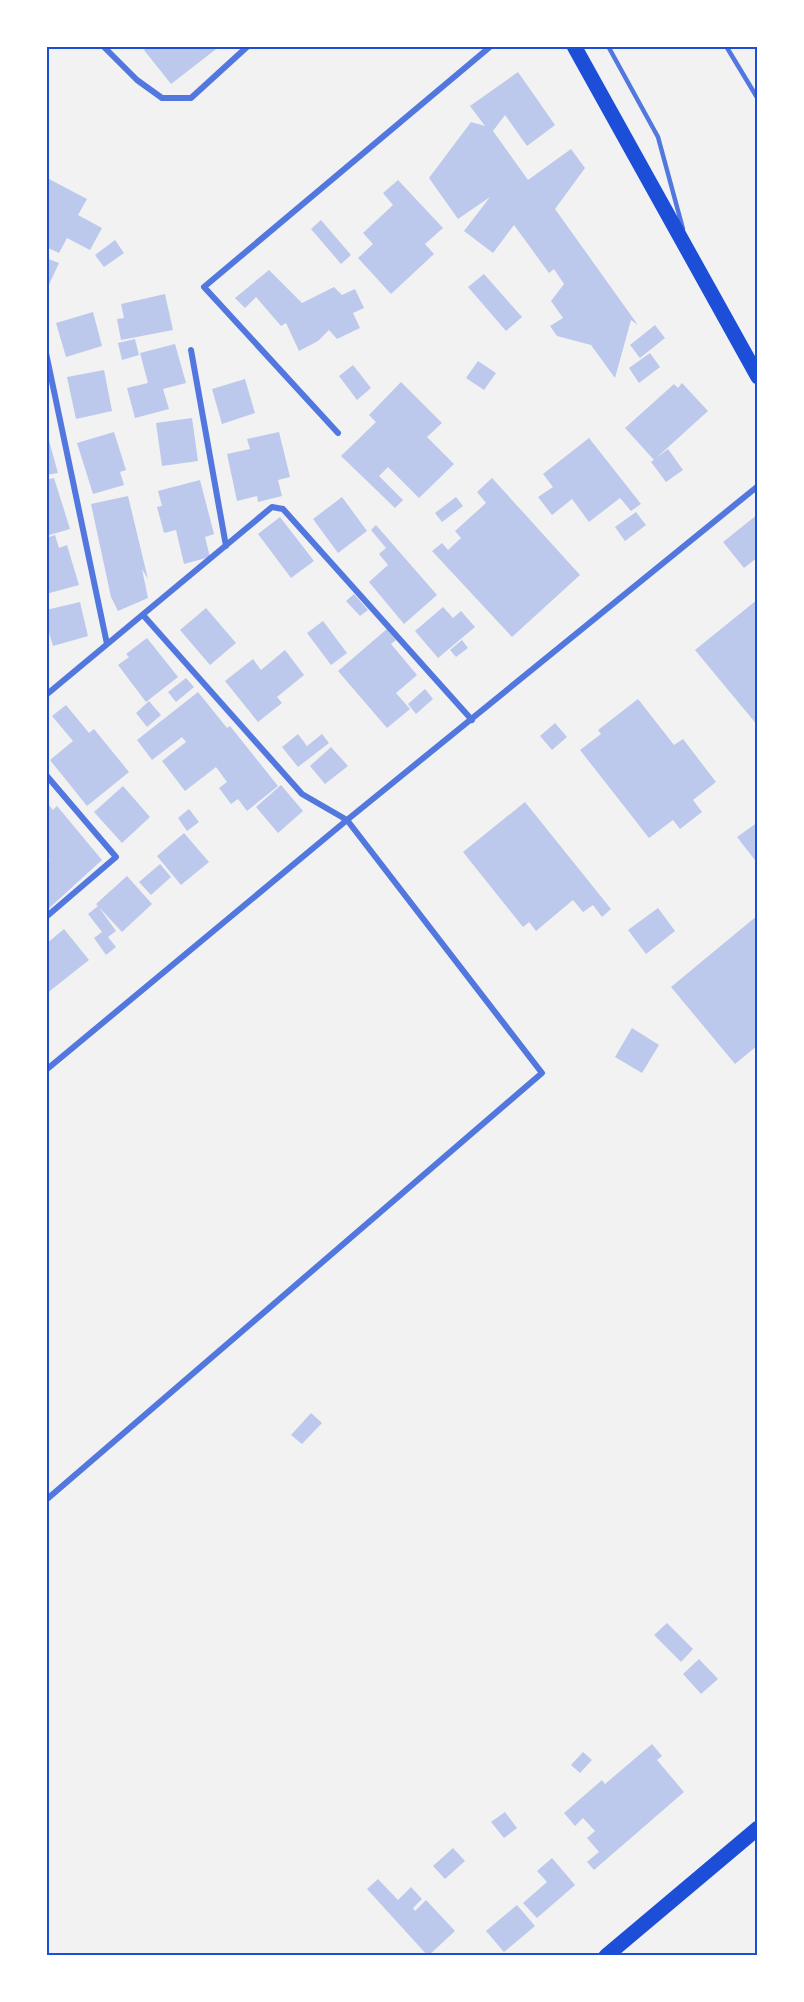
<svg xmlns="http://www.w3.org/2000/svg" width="804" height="2002" font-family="'Varela Round',sans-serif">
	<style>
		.building { fill: #bdc9ec }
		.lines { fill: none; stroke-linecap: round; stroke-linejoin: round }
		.service { stroke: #5277de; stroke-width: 4.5 }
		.minor { stroke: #5277de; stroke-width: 6 }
		.primary { stroke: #1d4ed8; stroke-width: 15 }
		.neatline { fill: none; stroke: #1d4ed8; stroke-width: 2 }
	</style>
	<rect width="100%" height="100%" fill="#f2f2f2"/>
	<!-- building -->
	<path class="building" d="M148,46H220L171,84L144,50Z
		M518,72L555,125L527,146L505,115L493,131L528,180L571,149L585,168L555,209L638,325L631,320L615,378L591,345L557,336L550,326L563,318L551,301L564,284L554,269L549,273L514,225L493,253L464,231L490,197L458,219L429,178L471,122L485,126L470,106Z
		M49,179L87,199L78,215L102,228L90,250L67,238L59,253L46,247V184Z
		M398,180L443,228L425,244L434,254L391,294L358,258L373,244L363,233L393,205L383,193Z
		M321,220L351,255L341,264L311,229Z
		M115,240L124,253L104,267L95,255Z
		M46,258L59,263L46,291Z
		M269,270L302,303L334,287L342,295L355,289L364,308L353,313L360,328L337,339L329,330L318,341L299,351L286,323L281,326L256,297L245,308L235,298Z
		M484,274L522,317L506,331L468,287Z
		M165,294L173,330L121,340L117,319L124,318L121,304Z
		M93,312L102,346L66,357L56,323Z
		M655,325L665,338L640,358L630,345Z
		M135,339L139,355L122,360L118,343Z
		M175,344L186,383L163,389L169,409L135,418L127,388L148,383L140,353Z
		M650,353L660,367L639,383L629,368Z
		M478,361L496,373L484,390L466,378Z
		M353,365L371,388L357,400L339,376Z
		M104,370L112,411L76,419L67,377Z
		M245,379L255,413L222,424L212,389Z
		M401,382L442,423L427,437L454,464L419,498L388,467L379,476L403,500L395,508L341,456L376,422L369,415Z
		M682,383L708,411L654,460L625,428L674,384L678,388Z
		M192,418L198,461L162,466L156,423Z
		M46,430L58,473L46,475Z
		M114,432L126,470L120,472L124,485L93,494L77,443Z
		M279,432L290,477L278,480L282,496L258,502L257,496L237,501L227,454L250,449L247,439Z
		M589,438L641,504L631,511L620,498L589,522L572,499L552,515L538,497L553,487L543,474Z
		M668,449L683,470L666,482L651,462Z
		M54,478L70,529L46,536V480Z
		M492,478L580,575L512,637L432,551L442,543L448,550L461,538L455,531L486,503L477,492Z
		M200,480L214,534L205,537L210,557L184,564L176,530L164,533L157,507L162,506L158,491Z
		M128,496L148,579L142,569L148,598L118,611L111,597L91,504Z
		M342,497L367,531L338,553L313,519Z
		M456,497L463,506L442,522L435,513Z
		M636,512L646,525L625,541L615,527Z
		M758,514V557L744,568L723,542Z
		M280,517L314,561L291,578L258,534Z
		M376,525L437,595L404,624L369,582L388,565L379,554L386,548L371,530Z
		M55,535L59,548L67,545L79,585L46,594V538Z
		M354,594L368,610L360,616L346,601Z
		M758,599V726L695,650Z
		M80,602L88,636L53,646L46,622V610Z
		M443,607L453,618L461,611L475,627L438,658L415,631Z
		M206,608L236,643L210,665L180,630Z
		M323,621L347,653L331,665L307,633Z
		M387,629L396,640L391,644L417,675L396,693L410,709L387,728L338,671Z
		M147,638L178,677L146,702L118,665L129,657L126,654Z
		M462,640L468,648L456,657L450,650Z
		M285,650L304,675L277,697L282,703L258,722L225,681L253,659L261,670Z
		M186,678L194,687L176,702L168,692Z
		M425,689L433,699L416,714L408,704Z
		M198,692L227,728L230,726L278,786L247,811L238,799L231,804L219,788L227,782L216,767L185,791L162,761L186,742L182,737L152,760L137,740Z
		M638,699L674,745L683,739L716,782L693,800L702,812L680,829L673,820L649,838L580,750L601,734L598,730Z
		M149,701L161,715L147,727L136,713Z
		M66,705L89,733L94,729L129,772L87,806L50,760L73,741L52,716Z
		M555,723L567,737L552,750L540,736Z
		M298,734L307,746L322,734L329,743L298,767L282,747Z
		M331,747L348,766L325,784L310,766Z
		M281,785L303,811L278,833L256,807Z
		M123,786L150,817L122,843L94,812Z
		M46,802L53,810L57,806L102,860L46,911V862L50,860L46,856Z
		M525,802L611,909L602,917L593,905L583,912L573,900L536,931L529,922L523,927L463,852Z
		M189,809L199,822L187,831L178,818Z
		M758,822V864L737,837Z
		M184,833L209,862L181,885L157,856Z
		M160,864L171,877L151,895L139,882Z
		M127,876L152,904L122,932L96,904Z
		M98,906L116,931L108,937L116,947L106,955L94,938L102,932L88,914Z
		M658,908L675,931L646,954L628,930Z
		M758,915V1045L735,1064L671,987Z
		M64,929L89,960L46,994V944Z
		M632,1028L659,1045L642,1073L615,1057Z
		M311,1413L322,1423L302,1444L291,1435Z
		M667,1623L693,1649L681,1662L654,1635Z
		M699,1659L718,1679L701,1694L683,1674Z
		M652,1744L662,1756L657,1760L684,1792L594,1870L587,1862L599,1852L587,1838L595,1831L583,1818L575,1826L564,1813L602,1780L605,1784Z
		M583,1752L592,1760L580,1773L571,1765Z
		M505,1812L517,1828L504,1838L491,1822Z
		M453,1848L465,1861L445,1879L433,1866Z
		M552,1858L575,1885L537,1918L523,1903L547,1882L537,1871Z
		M378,1879L398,1900L411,1887L422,1899L413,1908L415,1911L426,1900L455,1931L428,1956L367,1889Z
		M517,1905L535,1926L504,1952L486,1931Z"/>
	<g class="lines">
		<!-- service -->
		<path class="service" d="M608,46L658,137L683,229
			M726,46L758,99"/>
		<!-- minor -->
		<path class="minor" d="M103,46L137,80L162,98H191L248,46
			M191,350L226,546
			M46,353L107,644
			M338,433L204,287L491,46
			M46,695L272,507L283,509L472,720
			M46,775L116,857L46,917
			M46,1070L347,820L758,486
			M46,1500L542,1073L347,820L302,794L143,615"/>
		<!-- primary -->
		<path class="primary" d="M574,46L758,377
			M606,1956L758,1828"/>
	</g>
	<!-- border -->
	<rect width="804" height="2002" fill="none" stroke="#ffffff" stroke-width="96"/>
	<rect x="48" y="48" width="708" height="1906" class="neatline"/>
</svg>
